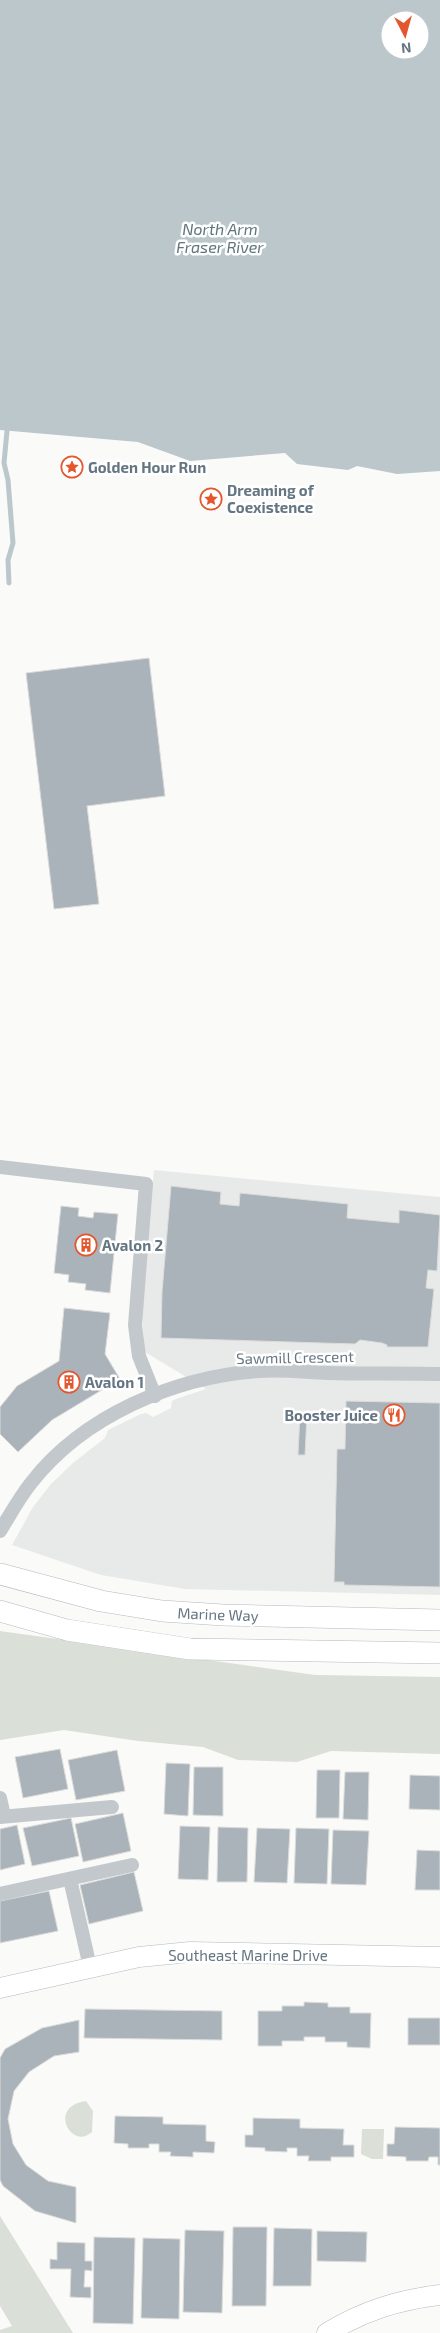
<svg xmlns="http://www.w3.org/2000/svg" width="440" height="2333" font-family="'Exo 2',sans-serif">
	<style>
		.built { fill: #e8e9e9 }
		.green { fill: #dadfd7 }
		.water { fill: #bbc7cb; fill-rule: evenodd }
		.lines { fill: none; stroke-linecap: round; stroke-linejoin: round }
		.stream { stroke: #bbc7cb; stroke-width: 5 }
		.building { fill: #aab3b9; stroke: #dcdcda }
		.secondary-casing { stroke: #b3babf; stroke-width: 21 }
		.primary-casing { stroke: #b5babe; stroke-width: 22 }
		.street { stroke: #c3c8cc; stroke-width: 14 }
		.secondary { stroke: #fff; stroke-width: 20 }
		.primary { stroke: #fff; stroke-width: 21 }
		.labels { text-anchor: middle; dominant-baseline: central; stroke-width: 5; stroke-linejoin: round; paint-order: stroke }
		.poi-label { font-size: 15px; font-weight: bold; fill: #657683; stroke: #fff; text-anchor: start }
		.street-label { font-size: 15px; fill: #657683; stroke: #fff }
		.water-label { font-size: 16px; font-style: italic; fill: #60757c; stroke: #fff }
	</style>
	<rect width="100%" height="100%" fill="#fafaf8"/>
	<!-- built -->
	<path class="built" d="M154,1170L440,1197V1595L185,1589L101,1575L12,1545L33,1507L51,1484L73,1463L105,1438L108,1430L141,1414L146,1413L153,1417L171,1408L172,1401L176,1399L206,1389L145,1352L141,1305Z"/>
	<!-- green -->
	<path class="green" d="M0,1631L315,1675L440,1677V1754L331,1751L297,1762L238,1760L203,1747L138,1741L64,1730L0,1740Z
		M86,2101L93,2111L92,2132C71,2151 47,2106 86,2101Z
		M362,2129H384L383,2159H372L361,2154Z
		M0,2216L73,2333H0V2330L12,2326L0,2306Z"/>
	<!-- water -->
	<path class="water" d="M0,0H440V471L397,474L357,466L348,470L297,464L285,453L190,461L138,442L0,430ZM390,20H420V50H390Z"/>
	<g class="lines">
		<!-- stream -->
		<path class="stream" d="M7,431L4,463L8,480L13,543L8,560L9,583"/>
	</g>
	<!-- building -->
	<path class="building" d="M149,658L165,796L87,806L99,904L54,909L26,673Z
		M171,1186L221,1192L220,1204L239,1206L240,1193L348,1204L347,1218L399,1223V1210L440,1215L437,1271L428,1270L426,1288L434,1289L428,1347H387V1345L382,1343L360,1340L355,1344L161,1338L162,1292Z
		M61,1206L79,1208L78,1216L93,1218L94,1212L118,1214L110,1293L85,1290L86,1284L68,1282L69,1275L54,1273Z
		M64,1308L110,1313L105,1354L120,1379L52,1420L18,1452L0,1434V1407L17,1386L59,1361Z
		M346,1401L440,1403V1587L344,1585V1582H334L337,1449H345Z
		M300,1414H307L305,1455H298Z
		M60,1749L68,1789L23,1798L15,1757Z
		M117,1750L125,1791L76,1800L68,1760Z
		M166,1763L190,1764L188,1816L164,1814Z
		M194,1767H223V1816L193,1815Z
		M317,1770H340L339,1818H316Z
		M345,1772H369L368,1820L343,1819Z
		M410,1775L440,1776V1810L409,1809Z
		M123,1813L131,1851L83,1862L75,1824Z
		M71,1818L79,1856L32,1866L23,1828Z
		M17,1825L25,1864L0,1870V1829Z
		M180,1826L210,1827L208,1880L178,1879Z
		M218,1827L248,1828L247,1882H217Z
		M257,1828L290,1829L287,1883L254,1882Z
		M296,1828L329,1829L327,1884L294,1883Z
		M333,1830L369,1831L366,1885L331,1884Z
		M417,1850L440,1851V1890H415Z
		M134,1872L143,1911L89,1924L80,1885Z
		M49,1891L58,1931L0,1943V1901Z
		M304,2002L328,2003V2007H350V2013H371L370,2048L347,2047V2042H325V2037H304V2041H282V2046H258V2011H282V2006H304Z
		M85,2009L222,2011V2040L84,2038Z
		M408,2018H440V2045H408Z
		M79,2020V2052L54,2056L29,2072L14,2091L8,2119L13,2144L26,2165L48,2181L76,2187V2223L35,2211L3,2186L0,2180V2058L5,2049L42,2028Z
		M115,2116L163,2117V2124L206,2125V2141L215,2142L214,2153L193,2152V2157L170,2156L171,2152H159V2144H149V2148H128V2144L114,2143Z
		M253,2118L300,2119V2128L344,2129L343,2145H354V2157H331V2161H308L309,2156H297V2148H287V2152L265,2151V2148L245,2147V2135H253Z
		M395,2127L440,2128V2165H438V2157H429L428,2161H406V2157L387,2156V2144H394Z
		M233,2227H267L266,2306H232Z
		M274,2228L312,2229L311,2286H273Z
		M185,2230L224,2231L222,2313L183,2312Z
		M317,2231L367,2232L366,2262L317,2261Z
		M94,2237L135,2238L133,2324L93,2323Z
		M143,2238L180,2239L179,2319L141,2318Z
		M57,2242L85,2243V2261H92V2271L85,2270L84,2287H91V2298L70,2297L71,2269H50V2259L57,2260Z"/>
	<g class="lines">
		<!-- secondary casing -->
		<g class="secondary-casing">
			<path id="secondary" d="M0,1988L139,1957L190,1952L440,1957
				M327,2333C363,2311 398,2300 440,2295"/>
		</g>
		<!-- primary casing -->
		<g class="primary-casing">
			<path id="primary" d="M0,1574L101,1601L162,1611L223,1615L440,1620
				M0,1611L67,1630L190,1649L440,1653"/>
		</g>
		<!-- street -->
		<path class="street" d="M0,1167L146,1184L135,1325L139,1356L155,1396
			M0,1531C10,1515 19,1498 31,1483C83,1416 174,1377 258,1371C281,1369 304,1372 327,1373C364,1374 402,1373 440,1374
			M0,1798L4,1816
			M0,1817L112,1807
			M70,1879L90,1967
			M0,1894L132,1865"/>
		<!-- secondary -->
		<use href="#secondary" class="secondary"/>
		<!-- primary -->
		<use href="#primary" class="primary"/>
	</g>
	<!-- icons -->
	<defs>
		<g id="sight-ring" transform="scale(1.125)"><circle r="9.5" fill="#fff" stroke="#e4572e" stroke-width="1.5"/><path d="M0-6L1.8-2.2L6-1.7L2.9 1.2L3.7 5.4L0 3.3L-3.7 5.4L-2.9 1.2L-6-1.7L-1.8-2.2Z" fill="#e4572e"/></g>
		<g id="building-ring" transform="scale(1.125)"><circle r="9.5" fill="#fff" stroke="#e4572e" stroke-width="1.5"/><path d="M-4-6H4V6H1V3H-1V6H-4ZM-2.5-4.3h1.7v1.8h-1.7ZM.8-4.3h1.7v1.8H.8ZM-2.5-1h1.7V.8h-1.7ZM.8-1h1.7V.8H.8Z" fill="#e4572e"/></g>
		<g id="restaurant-ring" transform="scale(1.125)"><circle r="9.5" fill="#fff" stroke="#e4572e" stroke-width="1.5"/><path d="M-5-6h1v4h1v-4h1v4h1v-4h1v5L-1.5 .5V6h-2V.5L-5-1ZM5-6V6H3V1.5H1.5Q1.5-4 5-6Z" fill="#e4572e"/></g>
	</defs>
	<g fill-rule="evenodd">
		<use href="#sight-ring" x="72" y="467"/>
		<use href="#sight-ring" x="211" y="499"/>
		<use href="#building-ring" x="86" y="1245"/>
		<use href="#building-ring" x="69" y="1382"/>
		<use href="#restaurant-ring" x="394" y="1415"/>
	</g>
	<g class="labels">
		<!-- poi labels -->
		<g class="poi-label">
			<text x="88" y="467">Golden Hour Run</text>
			<text x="227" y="490">Dreaming of<tspan x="227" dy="17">Coexistence</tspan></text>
			<text x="102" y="1245">Avalon 2</text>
			<text x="85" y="1382">Avalon 1</text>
			<text x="378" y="1415" text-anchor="end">Booster Juice</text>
		</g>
		<!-- street labels -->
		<g class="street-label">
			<text transform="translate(295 1357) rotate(-1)">Sawmill Crescent</text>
			<text transform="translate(218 1614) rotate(2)">Marine Way</text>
			<text x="248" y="1955">Southeast Marine Drive</text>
		</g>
		<!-- water labels -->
		<g class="water-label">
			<text x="220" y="228">North Arm<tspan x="220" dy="18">Fraser River</tspan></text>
		</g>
	</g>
	<!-- north arrow -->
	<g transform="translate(405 35) rotate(174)"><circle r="24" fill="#ffffff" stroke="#c1c8cd"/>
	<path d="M0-4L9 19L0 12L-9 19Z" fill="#e4572e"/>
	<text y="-8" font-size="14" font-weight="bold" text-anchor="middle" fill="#657683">N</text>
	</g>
</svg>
